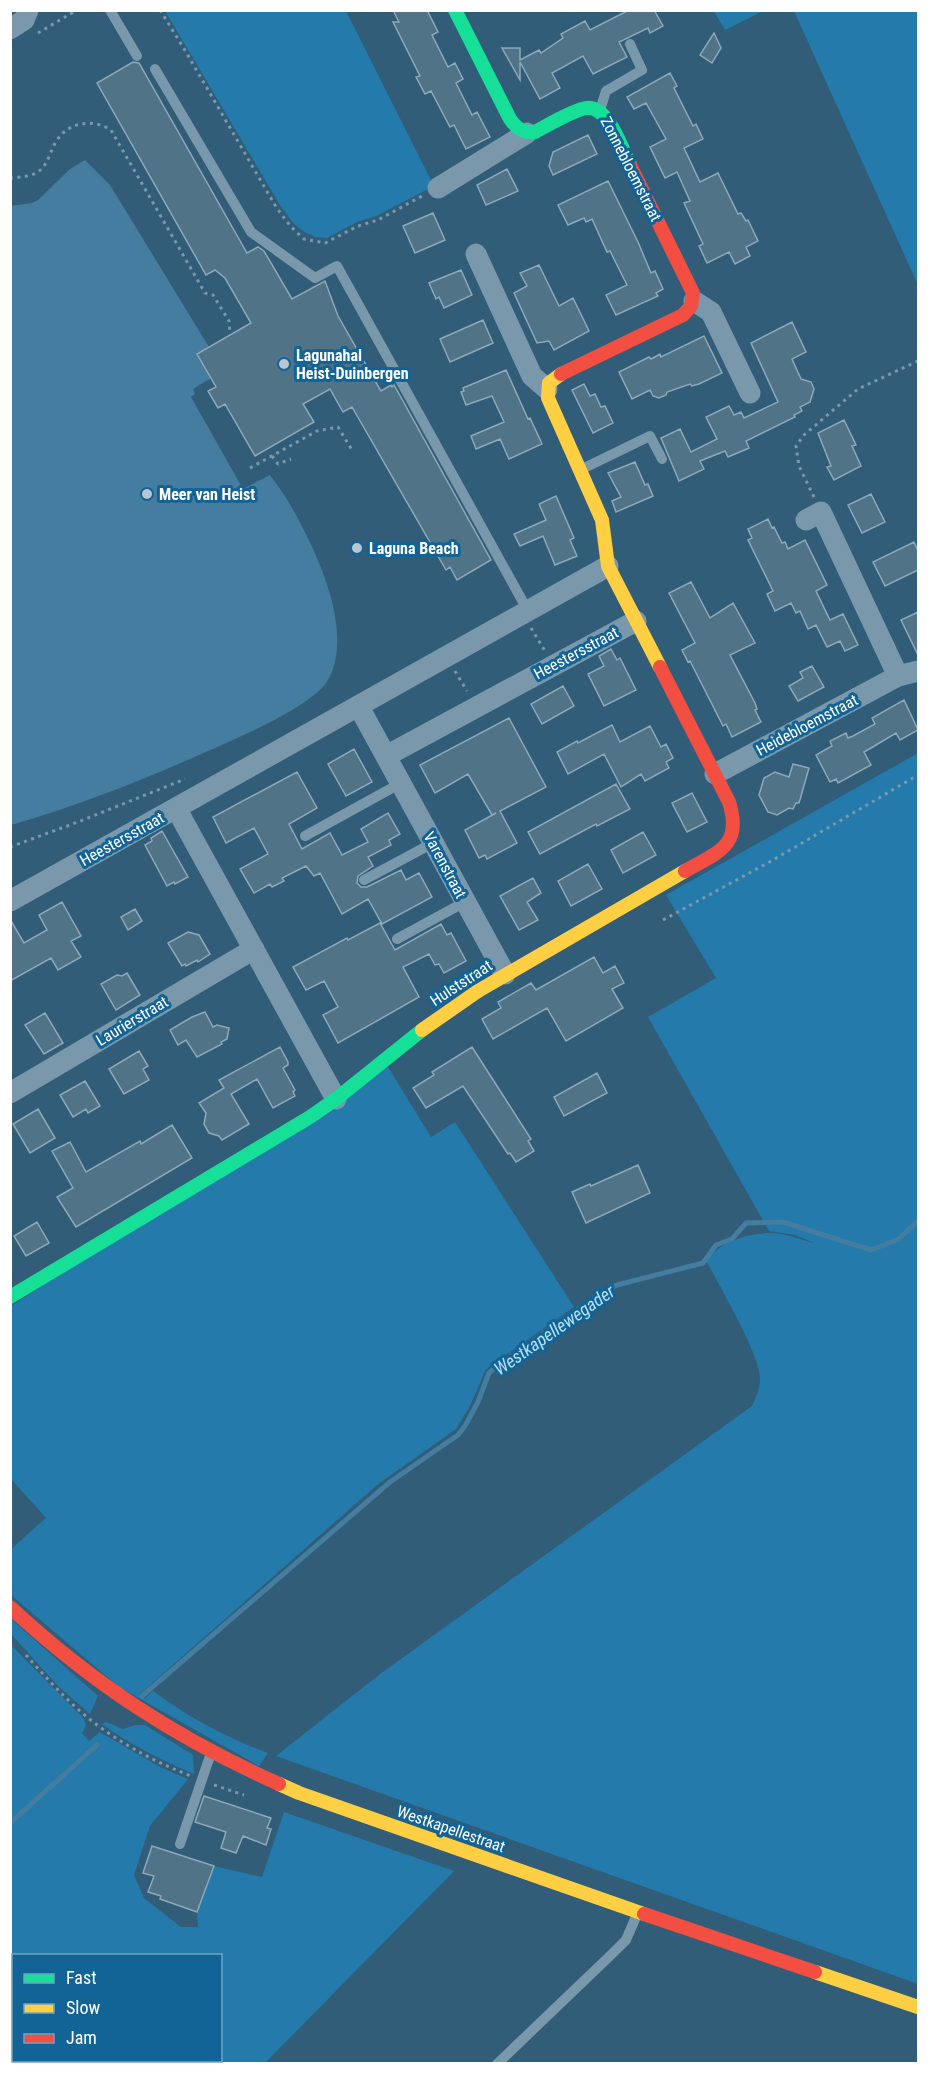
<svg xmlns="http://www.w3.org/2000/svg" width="929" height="2074" font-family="'Roboto Condensed',sans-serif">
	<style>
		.green { fill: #247aab; fill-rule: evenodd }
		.water { fill: #447d9f }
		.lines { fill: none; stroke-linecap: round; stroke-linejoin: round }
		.stream { stroke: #447d9f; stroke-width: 5 }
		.building { fill: #507388; stroke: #8ea8b8; stroke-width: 1.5 }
		.path { stroke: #7a98ab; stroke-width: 3; stroke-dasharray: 3 4.5; stroke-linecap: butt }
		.lane { stroke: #7a98ab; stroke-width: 10 }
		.street { stroke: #7a98ab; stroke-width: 21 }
		.fast { stroke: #16e098; stroke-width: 14 }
		.slow { stroke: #ffcf43; stroke-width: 14 }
		.jam { stroke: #f24e42; stroke-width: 14 }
		.poi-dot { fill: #b7c6d0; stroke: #136496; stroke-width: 2 }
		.labels { text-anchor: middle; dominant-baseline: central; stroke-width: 6; stroke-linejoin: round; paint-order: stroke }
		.street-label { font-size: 16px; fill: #fff; stroke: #136496 }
		.poi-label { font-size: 16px; font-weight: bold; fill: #fff; stroke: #136496; text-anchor: start }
		.water-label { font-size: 18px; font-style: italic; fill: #b3e1f9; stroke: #136496 }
	</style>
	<rect width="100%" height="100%" fill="#315d78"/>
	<!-- green -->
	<path class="green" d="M165,11H346L434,186L376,216L357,222L327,238L316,237L306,233L294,224L280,205Z
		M714,11H763L725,30Z
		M794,11H918V285Z
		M918,753V1984L276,1756L380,1674L752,1406C756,1397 760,1389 760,1379C761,1356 718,1284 706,1260C720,1242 750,1232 773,1233C787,1234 801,1240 814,1243L795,1235L769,1231L648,1017L716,978L666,895Z
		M388,1067L431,1137L455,1122L574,1307L486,1369L470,1406L456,1429L377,1485L140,1694L145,1698L153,1691C188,1717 227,1738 268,1753L259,1766L119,1687L11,1595V1549L46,1518L13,1481L11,1482V1306Z
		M11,1619L98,1696L90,1714L59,1687L11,1634Z
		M10,1644L84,1719L86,1726L82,1733L89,1741L100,1732L160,1767L188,1779L150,1826L134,1875L144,1898L181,1927H198L197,1912L214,1866L262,1877L284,1812L454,1871L265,2063H11ZM14,1956H220V2060H14Z
		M106,1722L123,1729L135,1725H145L193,1755L194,1774C162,1760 130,1745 102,1724Z"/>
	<!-- water -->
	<path class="water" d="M85,160L110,185L209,347L197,354L211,378L193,389L195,394L191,397L243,489L270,475C276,484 283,492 288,501C313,544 350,618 333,669C331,675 327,683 322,688C296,713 248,733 215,748C148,778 81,805 11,825L10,206L32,203L38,200L70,169Z"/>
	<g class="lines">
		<!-- stream -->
		<path class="stream" d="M142,1696L390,1482L458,1435L465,1426L478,1402L489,1373L497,1366L566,1317L617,1285L703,1263L716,1245L732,1239L746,1223L783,1222L871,1250L899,1239L918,1221
			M10,1823L97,1745"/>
	</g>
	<!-- building -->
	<path class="building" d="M393,10H427L438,32L432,35L448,67L455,63L463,79L456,83L472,115L477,112L490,137L466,149L454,125L450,127L431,91L425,94L416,77L420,76L393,22H399Z
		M629,10H654L663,26L650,33L648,28L619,42L627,57L593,74L583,56L552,73L560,88L540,99L520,62V80L502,48H520V60L539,50L541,53L563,38L561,34L585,21L590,30Z
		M714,33L721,48L712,63L700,55Z
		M133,62L139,63L247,253L258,247L264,251L292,299L325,281L338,316L381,391L391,385L392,387L394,385L491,560L457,580L450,567L446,570L352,407L343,412L330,389L303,404L314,422L255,456L225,404L218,408L208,391L216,387L197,354L251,323L225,278L215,270L206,275L97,83Z
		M670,73L677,86L674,88L693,126L696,124L703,139L684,148L700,182L718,173L738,214L741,213L746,221L748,220L758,241L746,247L750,256L735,264L729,252L707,263L699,246L703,244L684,203L690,201L677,172L665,178L650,147L666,139L646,103L634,109L627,97Z
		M588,135L597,154L553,175L549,166L553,152Z
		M507,169L518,191L486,205L477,185Z
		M608,181L638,242L651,273L655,271L663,289L656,293L658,296L616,315L606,295L627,285L610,251L607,252L592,219L586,222L584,218L568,225L558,205Z
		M433,213L445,240L415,253L403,226Z
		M539,265L559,306L573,298L589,331L554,350L549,341L537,343L514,293L527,286L520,273Z
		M461,270L472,295L444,308L439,297L436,299L429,283Z
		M483,320L493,343L450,362L440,339Z
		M792,322L806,352L792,359L801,379L811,382L814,389L810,402L800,407L802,411L794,415L795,417L746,441L749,448L728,457L725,451L700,461L704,469L679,481L661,438L680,429L691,452L717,439L706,417L729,406L734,415L741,412L744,418L778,402L751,343Z
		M704,336L722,373L699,384L692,386L690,384L667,392L666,395L659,398L653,396L650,390L632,399L619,372L649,357L651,359L660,354L661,357Z
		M506,370L528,419L530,418L542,444L509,459L500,439L476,449L471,436L504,422L492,396L466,405L461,392L464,391L463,388Z
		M584,384L590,396L595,394L601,407L605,406L613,423L593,433L572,390Z
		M844,420L856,445L852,446L861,466L834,480L827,467L831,466L818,433Z
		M635,462L645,485L648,484L653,496L616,512L612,501L621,497L608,473Z
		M871,494L885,522L862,533L848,505Z
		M556,496L574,538L570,540L577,556L555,565L543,536L520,546L514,534L546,520L539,504Z
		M768,519L772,528L774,527L782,543L785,542L788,549L805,540L827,585L816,591L830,620L843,614L858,645L845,651L840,641L827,647L816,625L808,629L800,611L796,613L791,603L775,611L767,594L773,591L748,540L752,538L748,529Z
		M914,542L918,551V570L885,586L873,562Z
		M691,582L710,618L733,603L755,643L730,655L755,703L757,709L755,710L761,722L732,737L726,724L723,726L690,661L688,662L682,650L695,643L669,593Z
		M918,612V655L901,620Z
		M611,649L617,660L620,658L636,690L604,706L588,674L604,666L599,656Z
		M812,666L824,687L798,701L789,686L803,678L800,672Z
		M563,686L574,706L542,724L531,704Z
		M904,700L918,730L900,740L896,733L871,748L864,752L871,765L838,783L836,779L830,782L816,755L832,746L830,741L846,733L848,738L853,736L875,724L872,718Z
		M509,718L546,787L500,811L517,843L487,859L485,855L479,858L465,830L496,813L492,815L468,774L435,793L420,765Z
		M612,725L620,742L650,726L661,747L666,744L673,758L666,762L669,768L645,781L641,774L621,787L604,754L568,774L557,752L577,741L578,743Z
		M354,749L372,782L346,796L328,764Z
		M793,764L809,768L799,803H796L793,809L789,808L777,815L768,812L759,795L764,778L775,772L789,777Z
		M297,772L317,808L289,824L302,849L330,833L342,855L368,842L361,829L388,813L400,834L389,840L391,845L368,857L373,866L358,876L357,883L361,887H367L401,870L406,880L419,873L432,897L382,924L368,899L342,914L320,873L314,876L306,866L282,878L284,881L272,887L270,884L254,893L240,869L268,854L254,828L226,843L213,817Z
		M616,784L630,809L597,826L596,824L540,854L528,832Z
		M692,793L707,822L687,832L672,803Z
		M162,831L188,877L175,884L174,882L167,886L145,845L152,841L151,838Z
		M643,832L656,855L623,873L611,850Z
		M588,864L602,889L571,906L558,881Z
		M533,878L541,893L527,902L538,920L519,930L500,896Z
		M62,902L81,936L71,941L81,957L58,970L51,958L10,981V919L24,943L47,930L39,915Z
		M135,909L142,921L128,930L121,917Z
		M380,923L395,950L441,924L447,935L451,933L466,961L444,973L439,964L435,965L429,954L403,967L419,997L338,1043L323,1015L338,1007L324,981L306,990L293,967L347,938L348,940Z
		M188,932L199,935L210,954L198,962L197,960L186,966L185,964L182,966L168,943Z
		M594,957L603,973L615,966L624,983L612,989L623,1008L566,1041L547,1008L493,1039L482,1019L501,1008L498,1002L531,983L536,990Z
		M127,973L140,995L116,1010L101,984L117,975L122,976Z
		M205,1012L213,1027L217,1025L229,1028L227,1039L221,1042L222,1044L197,1057L186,1040L178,1045L170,1030L192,1017Z
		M45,1013L63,1043L44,1054L25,1025Z
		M280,1047L288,1062V1065L283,1068L295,1090L293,1092L295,1096L273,1108L257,1079L231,1094L249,1124L222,1140L219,1136L209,1133L204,1124L206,1113L199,1103L224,1088L219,1080Z
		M472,1047L531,1139L528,1141L534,1151L516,1162L510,1153L508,1154L463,1086L426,1108L413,1088L434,1075L432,1072Z
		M139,1051L148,1066L143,1069L149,1080L124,1094L109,1069Z
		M597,1073L607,1093L564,1116L554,1097Z
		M85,1081L100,1106L88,1113L86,1109L73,1117L60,1095Z
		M38,1109L55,1138L30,1153L13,1124Z
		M172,1125L192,1158L76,1227L57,1197L73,1188L52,1151L70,1142L86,1172L140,1141L141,1144Z
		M638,1165L650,1193L586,1223L572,1192L590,1184L591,1186Z
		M37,1222L49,1243L26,1256L14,1236Z
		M204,1796L271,1818L267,1828L271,1829L266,1845L243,1836L236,1853L221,1848L226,1832L195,1822Z
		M152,1846L214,1866L197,1912L160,1899L161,1896L148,1892L154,1876L143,1873Z"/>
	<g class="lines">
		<!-- path -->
		<path class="path" d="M160,10L186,52L276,207L291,227L304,239L325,243L358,226L378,220L422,196
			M38,33L77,10
			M10,178C19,177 30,177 38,172C49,164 50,150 57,140C70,121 93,119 111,130L205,293L213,295L229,321L230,334
			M272,456L278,464L291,459
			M250,468L317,431L338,427L352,450
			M814,497L799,466L796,446L804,435L858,389L918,361
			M531,628L545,651
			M455,671L467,691
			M10,847L78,822L185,779
			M663,920L773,860L918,775
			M26,1655C50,1682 74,1709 104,1730C131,1749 160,1764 191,1776
			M214,1785L244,1795"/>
		<!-- lane -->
		<path class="lane" d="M110,10L137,56
			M155,69L251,232L315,278L337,266L528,611
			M600,110L606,91L642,70L630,44
			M580,470L650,436L662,459
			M305,836L401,783
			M364,880L433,843
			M397,939L465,902
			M180,1844L211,1753
			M497,2064L614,1952L626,1940L638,1912"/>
		<!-- street -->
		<path class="street" d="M10,29L24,20L28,10
			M438,188L527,133
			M476,254L532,376L547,389
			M694,301L711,312L750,393
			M898,676L918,671
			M359,707L505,974
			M386,756L636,621
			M715,774L898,676L821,512L806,520
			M176,808L336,1099
			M10,901L608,566
			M10,1093L254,949"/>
		<!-- fast -->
		<path class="fast" d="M455,10L510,119C517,129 523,133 535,132C550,124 566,114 582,109C607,100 621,147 630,165
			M10,1297L310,1117L336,1099L422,1030"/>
		<!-- slow -->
		<path class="slow" d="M561,374L549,383L548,398L602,520L608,566L660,667
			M422,1030L478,991L685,871
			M279,1784L299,1793L644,1914
			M815,1972L918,2007"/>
		<!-- jam -->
		<path class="jam" d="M561,374L683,315L691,306L693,293L630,165
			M660,667L729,802C743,846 718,852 685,871
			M10,1607C93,1684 176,1738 279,1784
			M644,1914L815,1972"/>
	</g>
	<!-- markers -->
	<g class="poi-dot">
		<circle cx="284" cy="364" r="6"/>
		<circle cx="147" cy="494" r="6"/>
		<circle cx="357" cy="548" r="6"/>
	</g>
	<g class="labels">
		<!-- street labels -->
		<g class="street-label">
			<text transform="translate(631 169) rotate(63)">Zonnebloemstraat</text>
			<text transform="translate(576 653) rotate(-28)">Heestersstraat</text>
			<text transform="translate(807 725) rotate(-28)">Heidebloemstraat</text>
			<text transform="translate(122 839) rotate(-29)">Heestersstraat</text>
			<text transform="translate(445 865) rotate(62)">Varenstraat</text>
			<text transform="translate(461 983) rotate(-33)">Hulststraat</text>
			<text transform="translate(132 1021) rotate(-31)">Laurierstraat</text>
			<text transform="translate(451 1829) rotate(19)">Westkapellestraat</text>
		</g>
		<!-- poi labels -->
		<g class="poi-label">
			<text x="296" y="355">Lagunahal<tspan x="296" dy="18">Heist-Duinbergen</tspan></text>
			<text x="159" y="494">Meer van Heist</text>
			<text x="369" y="548">Laguna Beach</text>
		</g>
		<!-- water labels -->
		<g class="water-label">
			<text transform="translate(554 1330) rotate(-35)">Westkapellewegader</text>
		</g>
	</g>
	<!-- border -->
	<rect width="929" height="2074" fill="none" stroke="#ffffff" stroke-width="24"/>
	<!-- legend -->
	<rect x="12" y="1954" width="210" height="108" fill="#136496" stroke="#71a2c0" stroke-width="1.5"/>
	<rect x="24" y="1974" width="30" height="9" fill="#16e098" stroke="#71a2c0" stroke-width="1.5"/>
	<text x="66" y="1984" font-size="18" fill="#ffffff">Fast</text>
	<rect x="24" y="2004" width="30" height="9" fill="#ffcf43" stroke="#71a2c0" stroke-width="1.5"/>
	<text x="66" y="2014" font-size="18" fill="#ffffff">Slow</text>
	<rect x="24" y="2034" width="30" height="9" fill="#f24e42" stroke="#71a2c0" stroke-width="1.5"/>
	<text x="66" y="2044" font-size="18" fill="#ffffff">Jam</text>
</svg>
